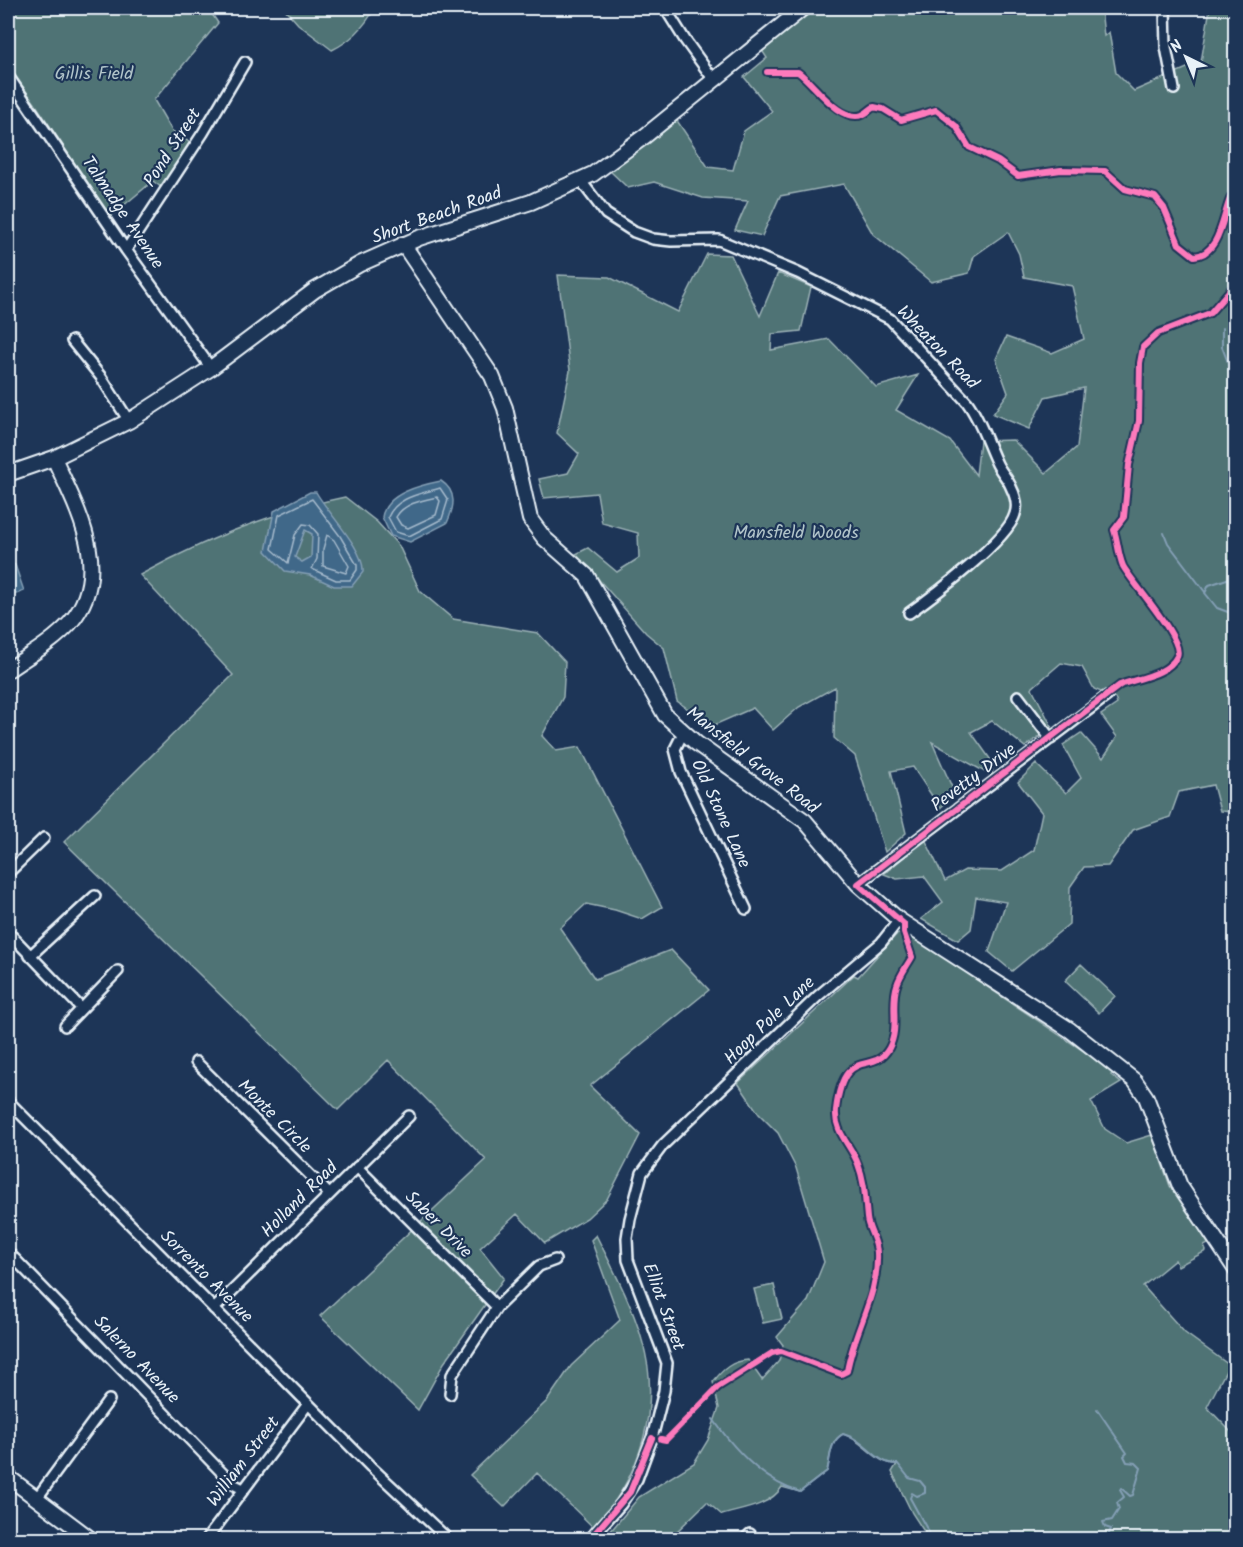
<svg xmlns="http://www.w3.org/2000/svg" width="1243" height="1547" font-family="Kalam,sans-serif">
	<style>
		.green { fill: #4f7375; stroke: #9cb2b6; stroke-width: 1.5 }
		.water { fill: #416889; stroke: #849fb5; stroke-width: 1.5; fill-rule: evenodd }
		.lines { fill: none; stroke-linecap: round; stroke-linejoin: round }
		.shore { stroke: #a5bacc; stroke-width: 1.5 }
		.stream { stroke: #849fb5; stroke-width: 2 }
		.street-casing { stroke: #e8f1f8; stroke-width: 14 }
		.secondary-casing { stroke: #e8f1f8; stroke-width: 18 }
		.street { stroke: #1d3557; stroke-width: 9 }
		.secondary { stroke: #1d3557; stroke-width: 14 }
		.cycleway-casing { stroke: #1d3557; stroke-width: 10 }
		.cycleway { stroke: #fd7abc; stroke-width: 6 }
		.labels { text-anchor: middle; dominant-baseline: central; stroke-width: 4.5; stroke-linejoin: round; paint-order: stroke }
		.park-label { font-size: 18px; fill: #b2c5ca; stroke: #1d3557 }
		.street-label { font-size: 18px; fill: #e8f1f8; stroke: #1d3557 }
	</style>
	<rect width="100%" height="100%" fill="#1d3557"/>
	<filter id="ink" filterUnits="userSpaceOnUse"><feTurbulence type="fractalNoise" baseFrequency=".0167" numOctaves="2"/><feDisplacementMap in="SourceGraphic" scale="12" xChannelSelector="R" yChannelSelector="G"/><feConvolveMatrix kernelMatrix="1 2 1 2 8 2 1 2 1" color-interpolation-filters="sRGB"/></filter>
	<g filter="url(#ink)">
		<!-- green -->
		<path class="green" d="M8,8H208L218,23L154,100L172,131L191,143L162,188L153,181L110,217L34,102L8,67Z
			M284,8H375C365,26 351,41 332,50L298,24Z
			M815,8H1101L1104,36L1109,32L1116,73L1134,91L1201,62L1210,8H1235V812L1220,811L1213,785L1179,792L1170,817L1133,830L1108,866L1084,867L1070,887L1069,924L1012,971L989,952L1006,902L976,897L971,929L958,940L921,919L943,902L924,876L897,879L884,874L925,839L945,881L965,870L1002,871L1034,850L1042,813L1018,782L1036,764L1066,793L1081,778L1063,745L1081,733L1103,758L1117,737L1101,715L1117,704L1115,698L1094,689L1082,667L1061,663L1032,688L1052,727L1025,747L992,721L971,732L993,763L992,776L932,742L955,794L940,808L913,767L891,771L906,833L885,852L855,756L834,738L835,687L799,707L773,730L753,708L712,726L677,701L664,648L646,633L576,554L588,548L617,572L639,558L638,533L602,523L597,493L544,498L539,479L568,473L579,454L557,433L570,371L558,275L609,277L678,312L707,254L731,255L760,316L778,273L811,287L801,331L772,334L771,350L829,339L876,387L918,375L896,410L950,441L976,475L980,441L1013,440L1046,473L1077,447L1084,388L1045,397L1029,429L993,414L1008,393L996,359L1006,337L1052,353L1084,339L1072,286L1024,277L1019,254L1008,232L974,256L969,273L931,282L873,234L844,184L780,196L762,236L735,230L748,201L703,198L654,182L628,188L608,169L676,119L708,167L733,170L744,131L772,111L744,77L767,58L761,49Z
			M345,497L377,522L399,546L420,591L453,619L538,633L565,662L563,697L542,736L556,751L580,747L662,907L642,919L615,910L586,904L560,928L595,979L671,950L709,990L590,1086L640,1135L607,1199L587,1218L545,1243L517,1214L480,1248L504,1278L444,1363L418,1410L320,1316L486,1160L388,1060L338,1110L64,842L233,675L140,575C205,539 272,512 345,497Z
			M902,933L908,934L1115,1072L1111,1075L1121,1083L1091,1101L1105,1129L1126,1143L1152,1135L1170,1186L1175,1193L1178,1192L1208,1244L1204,1246L1206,1251L1178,1266L1175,1260L1143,1286L1185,1333L1229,1365L1207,1407L1235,1436V1539H929L912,1513L892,1472L897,1464C875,1465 864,1440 843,1434C829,1441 831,1457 827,1471L800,1492L782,1487C770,1506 742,1509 722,1515L707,1502L669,1539H619L610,1532L639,1497L694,1463L708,1440L719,1408L713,1382C723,1369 732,1361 748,1360L762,1380L779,1361L783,1345L777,1337L808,1301L824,1262L796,1168L778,1133L759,1114L738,1083L840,988L854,975L858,977L896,935Z
			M1081,964L1115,996L1099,1013L1065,981Z
			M596,1235C613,1269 632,1304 642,1340C662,1406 641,1479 593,1527L537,1473L504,1507L470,1475L547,1401L571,1366L620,1320L591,1240Z
			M774,1285L782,1319L763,1323L754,1289Z"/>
		<!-- water -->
		<path class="water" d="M441,481C458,492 454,508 447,523L410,542L391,536L382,517C386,493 421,485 441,481Z
			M310,492H316C327,512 365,550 363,572L352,586H334L310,575L285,571L266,551L274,511ZM305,530L312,534L311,557L302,562L295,557Z
			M8,560L15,565L24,591L8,597Z"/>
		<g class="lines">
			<!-- shore -->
			<path class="shore" d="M440,488L448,500L442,519L409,536L396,532L388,517C397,496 422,494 440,488Z
				M437,497L440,501L436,515L408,528L401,525L396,517C404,503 423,500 437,497Z
				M312,499L340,536L357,565V570L350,580H336L312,569L317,559L318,534L310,525L303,524L295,535L288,563L272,549L279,515Z
				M327,535L334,540L349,566L346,573L323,566V549Z"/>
			<!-- stream -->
			<path class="stream" d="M1222,328V347L1236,383
				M1164,533L1168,543L1205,592
				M1236,576L1209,585L1205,593L1217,608L1236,615
				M1097,1409L1127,1453L1124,1456L1127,1462L1136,1463L1141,1468L1133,1495L1130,1496L1121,1488L1120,1490L1124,1497L1117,1503L1119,1509L1112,1520L1103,1522L1105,1527L1111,1529L1106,1540
				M713,1419C734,1449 764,1482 800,1492L827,1471C831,1457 829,1442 843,1434C867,1440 875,1465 898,1464L909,1478L920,1481L925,1487V1493L917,1496L912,1493L910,1498L933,1540"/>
			<!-- street casing -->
			<g class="street-casing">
				<path id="street" d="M665,8L685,40L714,80
					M1165,8L1166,47L1174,89
					M8,76L126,250L211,368
					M581,181L606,214L634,232L653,239L671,241L719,240L798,273L890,319L967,402C981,421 987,443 997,464C1001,472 1008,479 1011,487C1015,495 1018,506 1015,514C1008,540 933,596 909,613
					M126,250L203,133L245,62
					M72,341L101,377L129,421
					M1018,696L1051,739
					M683,733L675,749L681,772L746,909
					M8,873L44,838
					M858,884L1107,696
					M8,932L81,1008
					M30,956L95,896
					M65,1026L118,971
					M196,1062L329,1194
					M8,1101L371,1467L449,1540
					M357,1167L497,1307
					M8,1252L233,1484L243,1489
					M214,1309L409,1116
					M1236,1334V1359
					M450,1394L452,1375L497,1307L539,1266L555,1260
					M37,1498L109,1400
					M206,1540L308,1404
					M589,1540L621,1504L637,1479L652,1438L664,1391L667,1363L628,1260L627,1238L630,1219L642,1173L663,1145L818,996L881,943L899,920
					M744,1540L750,1534L755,1540"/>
			</g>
			<!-- secondary casing -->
			<g class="secondary-casing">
				<path id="secondary" d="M403,244L492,376L505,408L530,519L544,538L587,576L665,715L696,743L805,821L858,884L899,920L1070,1030L1135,1081L1146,1097L1180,1186L1236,1270
					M8,474L54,458L129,421L211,368L315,290L360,264L419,238L531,202L593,174L645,136L803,8
					M8,670C28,656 53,642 70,623C114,572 77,509 54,458
					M8,1477L92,1540"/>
			</g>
			<!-- street -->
			<use href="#street" class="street"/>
			<!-- secondary -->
			<use href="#secondary" class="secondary"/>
			<!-- cycleway casing -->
			<g class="cycleway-casing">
				<path id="cycleway" d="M767,72H798C814,83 839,123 862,115C866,114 870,109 874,107L883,109L901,120L936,110L956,126L969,147L998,161L1018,176L1061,170L1105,171L1125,189L1155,197L1164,208L1179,244L1194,256C1225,255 1223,197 1236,191
					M661,1439L666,1440L718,1387L772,1353L781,1351L841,1374L847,1371C854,1330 879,1295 877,1253C877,1240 868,1230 867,1218C865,1199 865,1182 858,1164C851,1145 834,1132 836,1110C844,1043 873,1077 889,1048C900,1028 890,1004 897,985C900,975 907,966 912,957L904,933V924L858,884L1120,685C1138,678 1168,675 1177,656C1185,640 1132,583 1123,566C1118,554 1118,542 1114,530L1124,517L1129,465L1139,421L1140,363L1143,347L1158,333L1210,313L1236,283
					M589,1540L630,1492L652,1438"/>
			</g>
			<!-- cycleway -->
			<use href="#cycleway" class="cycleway"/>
		</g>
	</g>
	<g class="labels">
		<!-- park labels -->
		<g class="park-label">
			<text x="94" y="74">Gillis Field</text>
			<text x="796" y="533">Mansfield Woods</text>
		</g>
		<!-- street labels -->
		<g class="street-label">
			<text transform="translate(173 148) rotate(-57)">Pond Street</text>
			<text transform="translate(122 213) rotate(56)">Talmadge Avenue</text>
			<text transform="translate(437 216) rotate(-20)">Short Beach Road</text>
			<text transform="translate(937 348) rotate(46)">Wheaton Road</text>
			<text transform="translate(752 761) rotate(38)">Mansfield Grove Road</text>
			<text transform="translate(974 778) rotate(-37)">Pevetty Drive</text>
			<text transform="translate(720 814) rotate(65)">Old Stone Lane</text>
			<text transform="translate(770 1021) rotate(-44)">Hoop Pole Lane</text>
			<text transform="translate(274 1117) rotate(45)">Monte Circle</text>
			<text transform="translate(300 1200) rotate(-45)">Holland Road</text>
			<text transform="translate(438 1225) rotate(45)">Saber Drive</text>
			<text transform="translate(206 1277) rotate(45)">Sorrento Avenue</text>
			<text transform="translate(663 1307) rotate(70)">Elliot Street</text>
			<text transform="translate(136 1360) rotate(46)">Salerno Avenue</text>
			<text transform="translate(244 1462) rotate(-53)">William Street</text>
		</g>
	</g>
	<!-- margin -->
	<rect width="1243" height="1547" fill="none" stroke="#1d3557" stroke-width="30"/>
	<rect x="15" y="15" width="1213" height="1517" fill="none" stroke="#e8f1f8" stroke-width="2" filter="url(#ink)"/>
	<!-- north arrow -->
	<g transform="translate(1186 57) rotate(317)" stroke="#1d3557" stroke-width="4.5" paint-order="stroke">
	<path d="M0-4.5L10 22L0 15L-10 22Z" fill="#e8f1f8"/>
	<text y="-9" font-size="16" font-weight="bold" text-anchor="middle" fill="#e8f1f8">N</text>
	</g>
</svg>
